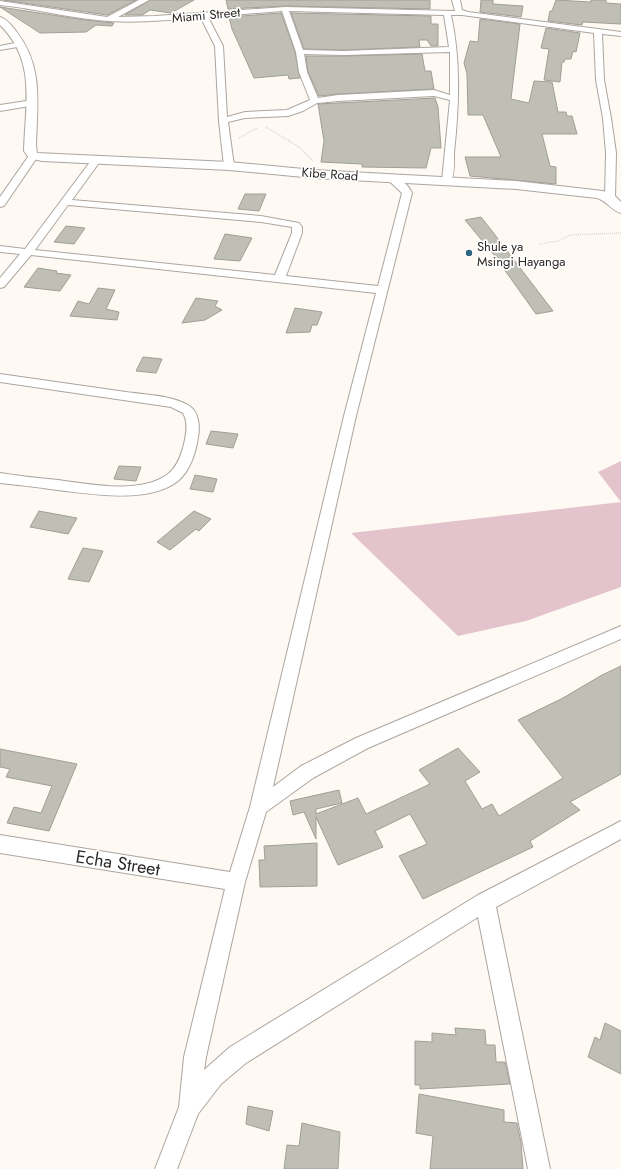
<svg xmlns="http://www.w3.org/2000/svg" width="621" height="1169" font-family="Jost,sans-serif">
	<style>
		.green { fill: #e4c4cc }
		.building { fill: #c0bfb6; stroke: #a09f97 }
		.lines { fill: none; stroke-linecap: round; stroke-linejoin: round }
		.minor-casing { stroke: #aca59f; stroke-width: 2 }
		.tertiary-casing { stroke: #aca59f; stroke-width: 2 }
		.path { stroke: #bdb8b3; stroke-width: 1.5; stroke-dasharray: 0.5 1.5; stroke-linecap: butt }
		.minor { fill: #fff; fill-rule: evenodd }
		.tertiary { fill: #fff; fill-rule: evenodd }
		.poi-dot { fill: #2e6680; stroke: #fff; stroke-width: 1.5 }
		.labels { text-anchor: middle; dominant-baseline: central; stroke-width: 3.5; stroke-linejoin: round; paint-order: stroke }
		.far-street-label { font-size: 13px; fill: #2c2927; stroke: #fff }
		.far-poi-label { font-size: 13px; fill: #2c2927; stroke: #fff; text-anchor: start }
		.near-street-label { font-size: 18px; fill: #2c2927; stroke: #fff }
	</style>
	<rect width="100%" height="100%" fill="#fff9f3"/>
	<!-- green -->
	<path class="green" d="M621,461V587L526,621L458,636L351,533L621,502L598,472Z"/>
	<!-- building -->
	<path class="building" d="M3,0H136L107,15Z
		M150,0H194L171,13L150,10L142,15H125Z
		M226,0H430V9L285,6L228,9Z
		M481,0H493V4L523,6L521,17L480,12Z
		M556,0L591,2V0H606V3L621,4V24L583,22L582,25L548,21L550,11H552Z
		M0,7L85,20L114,23L112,26L96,25L86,32L40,33Z
		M281,13L295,52L300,78L289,79L288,75L254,78L232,29L229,17Z
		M291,13L431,16V24H438V46H431L427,40H419L420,47L344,50L304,49Z
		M480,19L520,24L511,99L529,103L534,81L552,82L558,112H566L567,116H572L577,134H542L550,166L556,167V184L470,176L465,157H501L483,115H468L467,74L464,63L470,41L478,42Z
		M546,28L580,33L576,52L573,51L571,59H565L564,62H562L560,82L544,80L549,49L541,48Z
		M422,54L425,71H431L434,89L338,94L319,96L308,72L306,56H344Z
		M435,98L438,107L441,148H431L426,168L362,167V164L321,162L324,141L318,104Z
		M245,194H266L259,211L238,209Z
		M481,217L492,231L553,311L536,314L494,255L465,220Z
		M66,226L85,228L74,244L54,242Z
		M225,234L252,238L240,261L214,259Z
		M38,268L57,271L56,273L71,275L60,291L24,287Z
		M98,288L115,290L106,309L119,312L117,320L70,316L78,301L89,304Z
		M196,298L218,301L215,306L222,310L205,320L182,323Z
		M295,308L322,312L317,325H312L310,332L286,333Z
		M143,357L162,359L156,373L136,371Z
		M211,431L238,434L233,448L206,444Z
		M119,466L141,467L136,481L114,479Z
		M195,475L217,479L213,492L190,489Z
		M39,511L77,518L68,534L30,527Z
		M194,511L211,519L199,531L196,529L170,550L157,542Z
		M83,548L103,551L89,582L68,579Z
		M621,666V774L570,802L580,810L530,841L533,847L423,899L399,856L427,844L410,814L375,831L383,847L338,865L316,817V839L304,812L293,815L290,801L339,790L342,803L316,809V814L358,798L366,814L430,784L419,770L458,748L480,772L465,781L482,809L492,804L499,816L563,778L518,720L563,698L602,675Z
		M0,749L77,764L49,831L7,823L14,807L41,813L52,786L6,777L10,769L0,767Z
		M317,843V886L260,887L259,860H265L264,846Z
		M605,1023L621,1031V1074L588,1057L595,1037L600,1040Z
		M455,1028L485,1030L486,1045H495L496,1062H505L510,1084L420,1089V1085H415V1041L432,1042V1033L456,1035Z
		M419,1094L504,1110V1122L517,1123L521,1143L523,1169H430L433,1136L416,1133Z
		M248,1106L273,1111L269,1131L246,1124Z
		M302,1123L340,1132L338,1169H284L287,1145L299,1146Z"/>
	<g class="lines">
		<!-- minor casing -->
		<g class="minor-casing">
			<path id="minor" d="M139,0H149L118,17L155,16L285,7L455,11L452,0H460L462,10L468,12L621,32V36L602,34L604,80L611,118L616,153L615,198L610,201L605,198L606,153L603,118L596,80L594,33L462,15H451C461,61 459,106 454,153C454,162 455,175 450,183L447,184L442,181L450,100L434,96L338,101L317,103L303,111L288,116L245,118L228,122L234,166L229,169L224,166L219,121L215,46L201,18C166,20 131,24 97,20C64,17 33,8 0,5V1L107,17ZM282,11L296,52L299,72L310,100L287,110L245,112L227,117L223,46L208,17ZM289,11L444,15L449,47L344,51L303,50ZM450,52V95L434,90L338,95L318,98L307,72L304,54L344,55Z
				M20,42L24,44L23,46L0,50V46Z
				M33,100L36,101L37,103L36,105L0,111V105Z
				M33,153L38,156L4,206L0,207V197L30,154Z
				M96,157L101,160L72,200L261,216L299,223L302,227V233L286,276L378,286L402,193L386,178L388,176C396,174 409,185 412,193L356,416L273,787L301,766L356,738L621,626V639L368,748L313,778L266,812L245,882L206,1057L204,1070L230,1047L478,895L621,821V839L496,907L550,1169H528L478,917L246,1063L221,1084L198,1114L177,1169H155L179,1107L184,1057L225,889L0,853V835L230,872L250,807L344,416L376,293L31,255L4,287L0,288V278L20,254L0,252V246L25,249L93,158ZM68,205L261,222L292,227V233L275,275L35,250Z
				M0,374C42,380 84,386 126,392C146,395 170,395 188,405C199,411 200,426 198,437C196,452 190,471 178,481C149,504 92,494 57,490C38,487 19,485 0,483V473C19,476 38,478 58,480C89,484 140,495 168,474C176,468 180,458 183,448C186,437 189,423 183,413L171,407L0,382Z"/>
		</g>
		<!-- tertiary casing -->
		<g class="tertiary-casing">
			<path id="tertiary" d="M0,17C7,19 12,26 16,31C44,67 37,103 36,145L37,153L229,162L314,170L516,181L603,191L614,195L621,202V213C612,211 607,201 597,198L516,189L314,178L229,170L42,161L29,158L24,151C25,106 37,61 0,25Z"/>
		</g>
		<!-- path -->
		<path class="path" d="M266,127L299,147L313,161
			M239,138L257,128
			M540,244L558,241L571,235L621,233"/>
		<!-- minor -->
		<use href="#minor" class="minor"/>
		<!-- tertiary -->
		<use href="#tertiary" class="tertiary"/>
	</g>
	<!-- markers -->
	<circle class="poi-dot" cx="469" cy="253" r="4"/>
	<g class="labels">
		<!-- far-street labels -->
		<g class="far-street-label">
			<text transform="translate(206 15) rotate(-5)">Miami Street</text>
			<text transform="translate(330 174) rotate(4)">Kibe Road</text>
		</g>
		<!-- far-poi labels -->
		<g class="far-poi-label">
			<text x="477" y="246">Shule ya<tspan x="477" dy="15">Msingi Hayanga</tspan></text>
		</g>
		<!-- near-street labels -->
		<g class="near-street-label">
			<text transform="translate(118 863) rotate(9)">Echa Street</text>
		</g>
	</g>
</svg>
